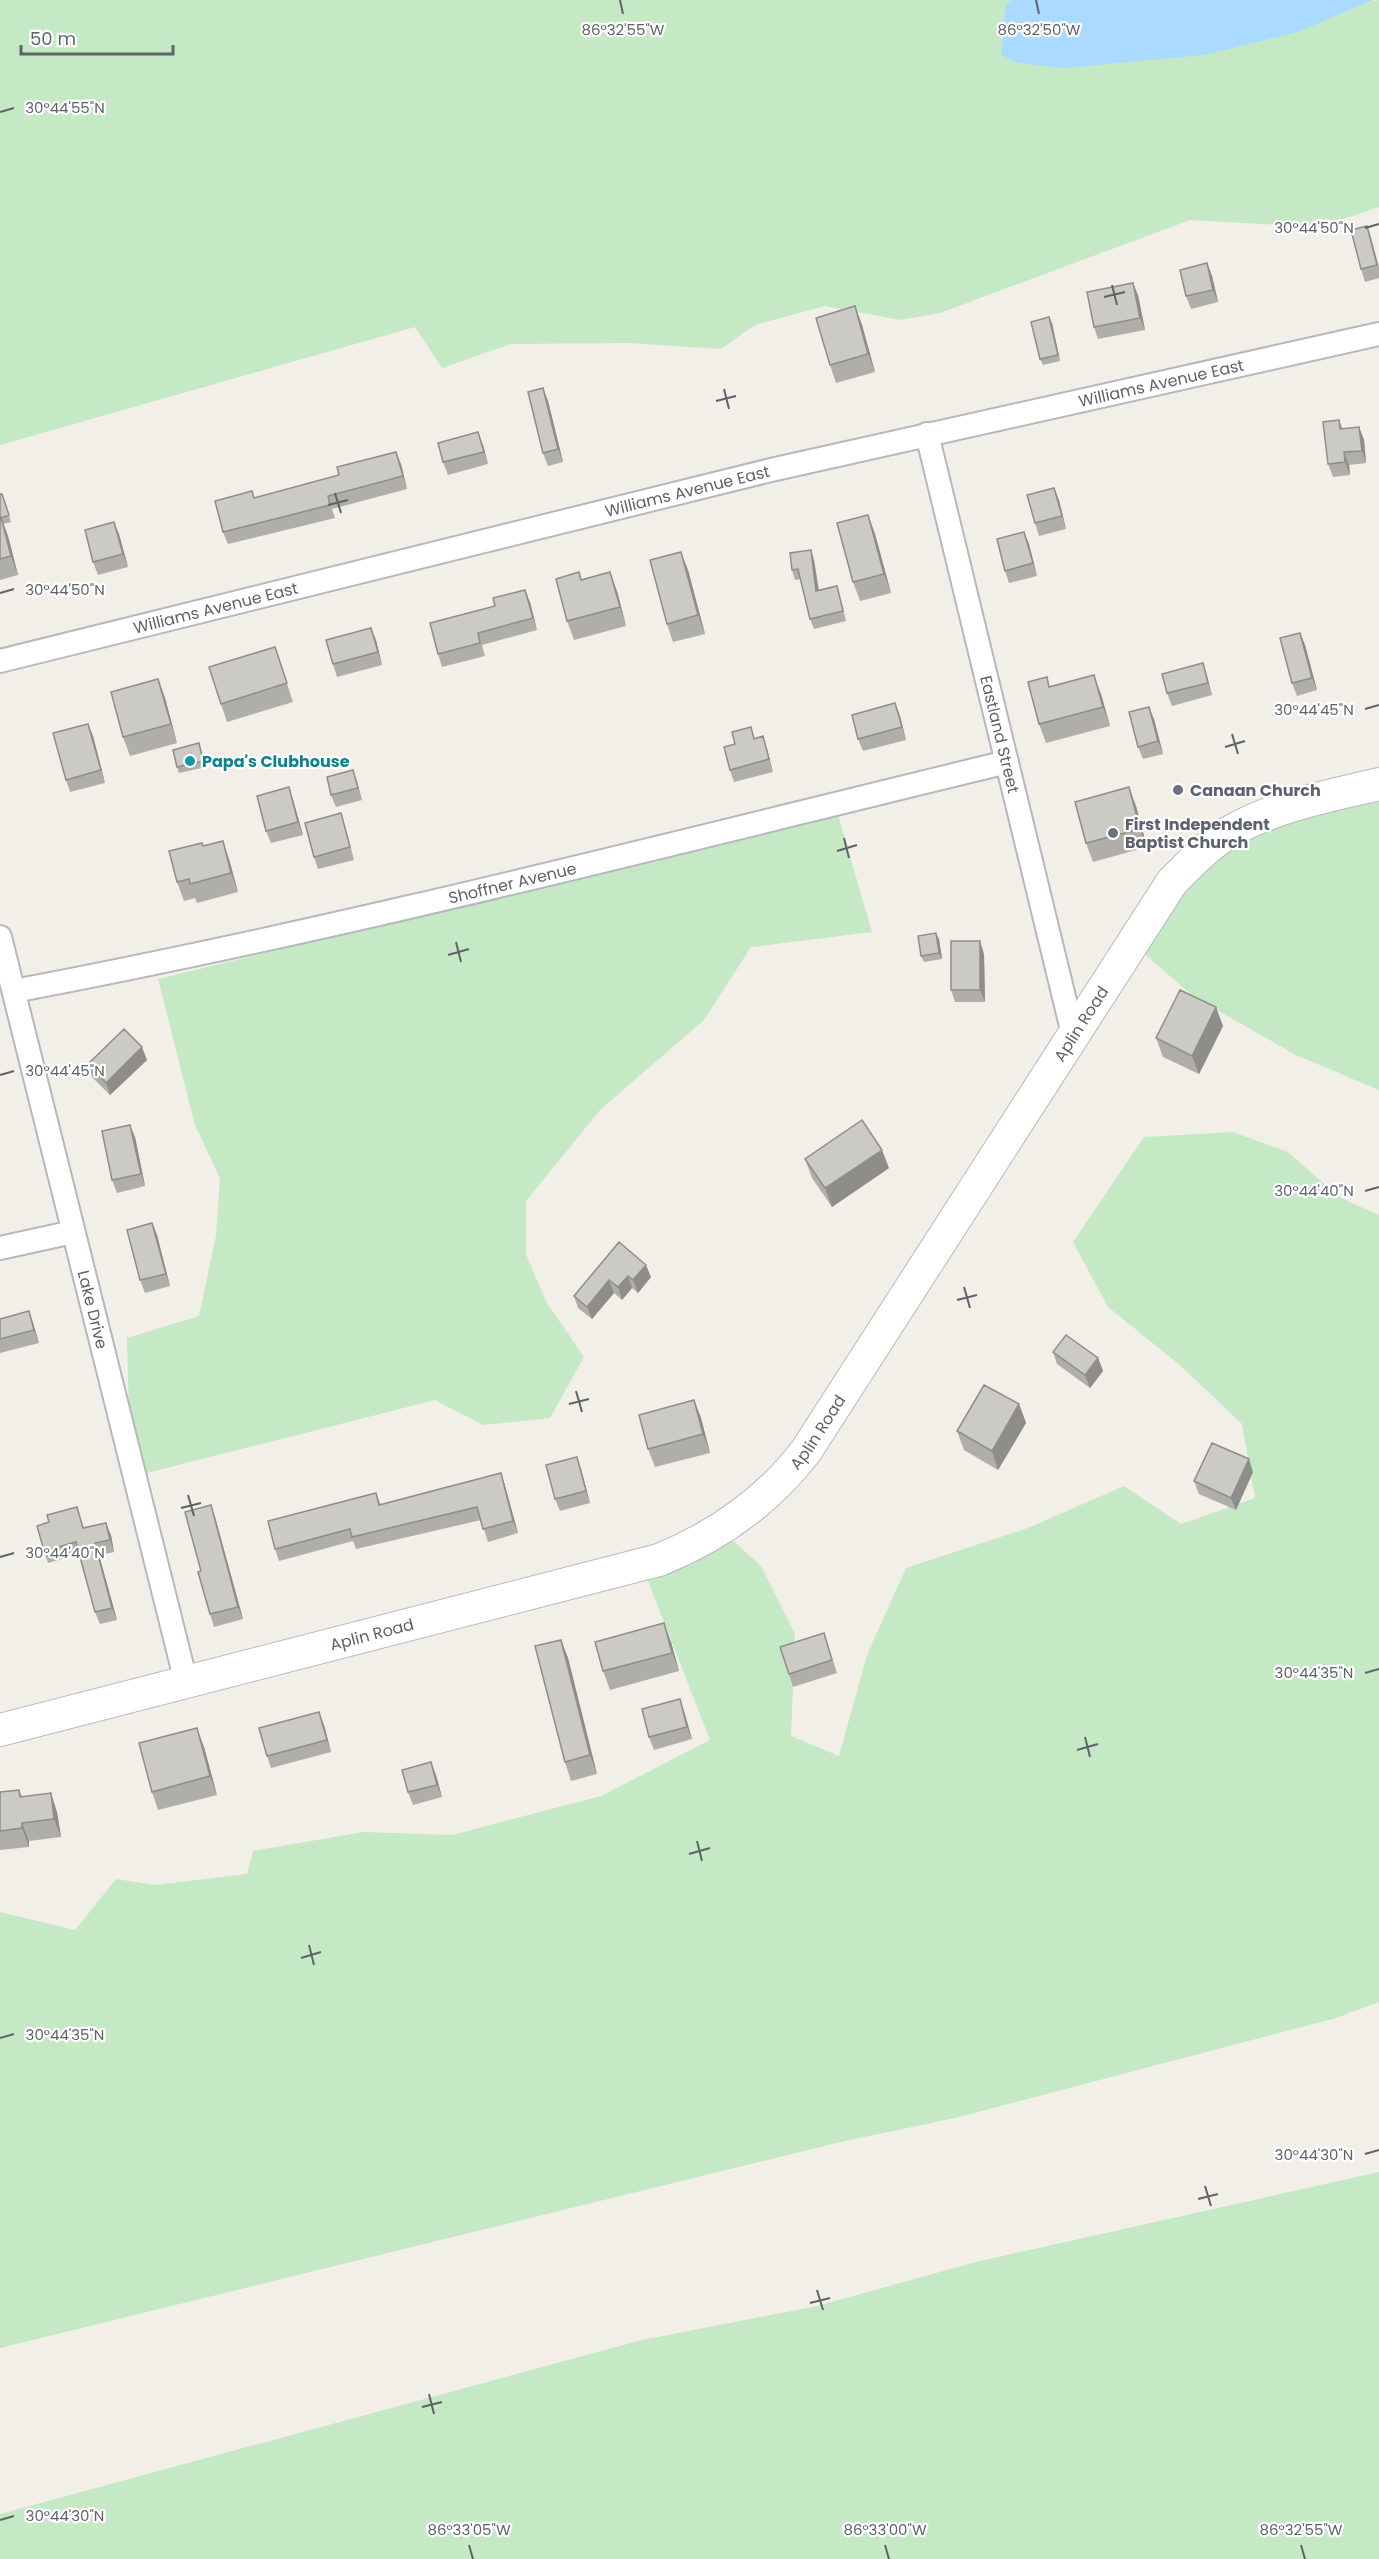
<svg xmlns="http://www.w3.org/2000/svg" width="1379" height="2559" font-family="Poppins,sans-serif">
	<style>
		.green { fill: #c5e8c5 }
		.water { fill: #aadaff }
		.lines { fill: none; stroke-linecap: round; stroke-linejoin: round }
		.street-casing { stroke: #b5b8bc; stroke-width: 26 }
		.secondary-casing { stroke: #b6babf; stroke-width: 34 }
		.street { stroke: #fff; stroke-width: 22 }
		.secondary { stroke: #fff; stroke-width: 32 }
		.wall { fill: #afaea9 }
		.shaded-wall { fill: #8f8d8a }
		.building { fill: #cccac5; stroke: #8f8d8a; stroke-width: 1.5 }
		.ticks { fill: none; stroke: #5f6368; stroke-width: 2 }
		.culture-dot { fill: #0f9aa8; stroke: #fff; stroke-width: 2 }
		.worship-dot { fill: #6b7280; stroke: #fff; stroke-width: 2 }
		.labels { text-anchor: middle; dominant-baseline: central; stroke-width: 4.5; stroke-linejoin: round; paint-order: stroke }
		.street-label { font-size: 16px; fill: #5f6368; stroke: #fff }
		.culture-label { font-size: 16px; font-weight: bold; fill: #0d838f; stroke: #fff; text-anchor: start }
		.worship-label { font-size: 16px; font-weight: bold; fill: #5b616d; stroke: #fff; text-anchor: start }
		.ticks-label { font-size: 15px; text-anchor: middle; fill: #5f6368; stroke: #fff; stroke-width: 4.5; stroke-linejoin: round; paint-order: stroke }
	</style>
	<rect width="100%" height="100%" fill="#f1efe8"/>
	<!-- green -->
	<path class="green" d="M0,0H1012L1006,4L1002,55L1379,0V207L1320,227L1190,220L940,313L900,320L825,306L755,325L721,349L629,343L511,344L442,368L415,327L0,445Z
		M1379,796V1090L1296,1055L1194,997L1140,950L1205,864L1268,827Z
		M838,815L872,932L751,947L704,1020L600,1110L526,1201V1255L547,1303L584,1357L550,1418L483,1425L435,1400L147,1473L129,1413L127,1338L199,1316L216,1236L220,1178L195,1125L158,979Z
		M1233,1132L1288,1152L1339,1197L1379,1215V2002L1336,2018L955,2118L845,2141L0,2348V1912L75,1930L116,1879L155,1885L247,1874L253,1851L364,1832L452,1835L601,1796L710,1740L646,1576L730,1538L761,1566L795,1634L791,1736L839,1756L867,1655L906,1568L1028,1528L1124,1486L1181,1524L1255,1498L1242,1424L1181,1366L1108,1307L1073,1242L1144,1137Z
		M1379,2172V2559H0V2514L642,2340L817,2306L976,2262Z"/>
	<!-- water -->
	<path class="water" d="M1012,0H1373L1298,32L1204,55L1064,68L1018,63L1001,55L1006,4Z"/>
	<g class="lines">
		<!-- street casing -->
		<g class="street-casing">
			<g id="street">
				<path id="s1" d="M927,434L1073,1034"/>
				<path id="s2" d="M0,661L771,470L1379,334"/>
				<path id="s3" d="M0,937L186,1682"/>
				<path id="s4" d="M14,991C348,928 677,842 1007,762"/>
				<path d="M0,1248L73,1232"/>
			</g>
		</g>
		<!-- secondary casing -->
		<g class="secondary-casing">
			<g id="secondary">
				<path id="s5" d="M0,1730L659,1560C718,1536 767,1502 806,1451L1172,882C1190,864 1207,846 1228,833C1273,806 1329,796 1379,784"/>
			</g>
		</g>
		<!-- street -->
		<use href="#street" class="street"/>
		<!-- secondary -->
		<use href="#secondary" class="secondary"/>
	</g>
	<!-- wall -->
	<path class="wall" d="M1371,238L1379,267V278L1365,282L1361,269Z
		M1207,263L1212,276L1218,302L1191,309L1186,296Z
		M1138,295L1145,330L1098,339L1094,327Z
		M855,306L862,325L875,372L836,383L830,365Z
		M1052,323L1060,361L1043,365L1040,359Z
		M543,388L548,401L563,462L548,466L543,453Z
		M1339,420L1343,429L1359,427L1364,440L1366,463L1349,465L1350,475L1333,477L1328,464Z
		M483,445L488,464L448,475L443,462Z
		M401,464L407,489L332,509L335,518L228,544L223,532L252,491L254,498Z
		M1054,488L1059,500L1066,529L1039,536L1035,523Z
		M0,494H2L11,522L3,524L8,536L18,575L0,580Z
		M868,515L875,534L891,593L860,601L853,582Z
		M1024,532L1029,544L1037,576L1009,583L1005,571Z
		M119,534L128,567L98,575L93,562Z
		M814,560L819,590L837,586L840,596L846,621L814,629L810,619L801,579L795,580L792,570Z
		M688,570L705,634L673,642L667,624Z
		M582,580L617,591L626,626L574,640L567,621Z
		M530,602L537,630L482,645L485,656L442,667L438,654Z
		M1300,633L1305,645L1317,690L1297,696L1292,683Z
		M376,640L382,665L337,677L333,664Z
		M275,647L293,702L227,722L221,704Z
		M1203,663L1212,695L1172,706L1167,693Z
		M158,679L165,698L177,743L130,756L123,737Z
		M1101,694L1110,726L1046,743L1039,724Z
		M895,703L900,716L906,740L863,751L858,739Z
		M1154,719L1163,754L1143,759L1138,747Z
		M88,724L93,736L105,783L70,792L66,780Z
		M755,738L767,749L773,772L734,782L730,770Z
		M199,743L206,767L179,773L177,767Z
		M357,782L362,800L336,807L331,795Z
		M293,800L303,835L271,843L266,831Z
		M1136,806L1147,847L1093,862L1086,843Z
		M341,813L345,826L354,860L318,869L314,857Z
		M203,846L229,859L238,892L197,903L195,898L184,901L177,882Z
		M939,939L942,959L924,962L921,956Z
		M984,954L985,1002H955L951,990Z
		M1223,1026L1199,1074L1163,1057L1156,1038Z
		M147,1060L110,1095L92,1077L88,1064Z
		M135,1137L145,1186L117,1193L112,1180Z
		M805,1159L889,1168L832,1207L812,1178Z
		M152,1223L157,1235L170,1286L145,1293L140,1280Z
		M619,1242L651,1277L638,1293L632,1288L622,1300L614,1293L592,1319L578,1308L574,1296Z
		M0,1319L33,1323L39,1343L0,1353Z
		M1053,1352L1098,1358L1103,1371L1090,1388L1057,1364Z
		M694,1400L701,1418L710,1453L655,1467L648,1449Z
		M1019,1404L1026,1423L998,1470L964,1450L957,1431Z
		M577,1457L581,1469L590,1503L560,1511L555,1499Z
		M1253,1472L1236,1510L1199,1494L1194,1481Z
		M501,1473L505,1486L518,1533L488,1542L481,1520L356,1549L353,1541L279,1561L275,1549L376,1493L381,1505Z
		M215,1517L243,1619L214,1627L210,1614L201,1571Z
		M81,1519L84,1528L111,1535L114,1552L99,1555L117,1620L100,1624L95,1612L80,1554L48,1563L44,1551Z
		M824,1633L837,1673L793,1687L789,1674Z
		M561,1640L568,1658L597,1774L571,1781L565,1762Z
		M671,1642L679,1671L610,1690L603,1671Z
		M684,1711L692,1739L654,1750L649,1737Z
		M324,1725L331,1752L271,1768L267,1756Z
		M204,1747L217,1795L158,1810L152,1792Z
		M436,1775L442,1797L413,1805L408,1792Z
		M19,1790L22,1796L57,1812L61,1837L29,1841V1847L0,1850V1792Z"/>
	<!-- shaded-wall -->
	<path class="shaded-wall" d="M1367,226L1371,238L1379,270L1377,265Z
		M1207,263L1212,276L1218,302L1213,290Z
		M1133,283L1138,295L1145,330L1140,318Z
		M855,306L862,325L875,372L868,354Z
		M1049,317L1052,323L1060,361L1058,355Z
		M543,388L548,401L563,462L558,449Z
		M1359,427L1364,440L1366,463L1362,451Z
		M478,432L483,445L488,464L484,452Z
		M396,452L401,464L407,489L403,476Z
		M1344,452L1349,465L1350,475L1345,462Z
		M1054,488L1059,500L1066,529L1062,516Z
		M868,515L875,534L891,593L884,574Z
		M1,517L8,536L18,575L11,556Z
		M114,522L119,534L128,567L123,554Z
		M1024,532L1029,544L1037,576L1033,563Z
		M811,550L814,560L820,601L816,591Z
		M681,552L688,570L705,634L698,615Z
		M610,572L617,591L626,626L620,607Z
		M525,590L530,602L537,630L533,618Z
		M371,628L376,640L382,665L378,652Z
		M1300,633L1305,645L1317,690L1312,678Z
		M1203,663L1207,676L1212,695L1208,683Z
		M1094,675L1101,694L1110,726L1103,707Z
		M158,679L165,698L177,743L171,724Z
		M895,703L900,716L906,740L902,727Z
		M1149,707L1154,719L1163,754L1158,741Z
		M88,724L93,736L105,783L101,770Z
		M763,736L767,749L773,772L769,759Z
		M353,770L357,782L362,800L358,788Z
		M289,787L293,800L303,835L298,822Z
		M1129,787L1136,806L1147,847L1140,829Z
		M223,841L229,859L238,892L231,873Z
		M936,933L939,939L942,959L939,953Z
		M980,941L984,954L985,1002L980,990Z
		M1216,1007L1223,1026L1199,1074L1192,1056Z
		M142,1047L147,1060L110,1095L106,1083Z
		M130,1125L135,1137L145,1186L141,1174Z
		M882,1150L889,1168L832,1207L825,1188Z
		M152,1223L157,1235L170,1286L166,1274Z
		M646,1265L651,1277L638,1293L633,1280Z
		M628,1276L632,1288L622,1300L618,1287Z
		M609,1280L614,1293L592,1319L587,1307Z
		M29,1311L33,1323L39,1343L34,1330Z
		M1098,1358L1103,1371L1090,1388L1085,1375Z
		M694,1400L701,1418L710,1453L703,1434Z
		M1019,1404L1026,1423L998,1470L992,1451Z
		M577,1457L581,1469L590,1503L586,1491Z
		M1249,1459L1253,1472L1236,1510L1231,1498Z
		M501,1473L505,1486L518,1533L513,1521Z
		M211,1505L215,1517L243,1619L238,1607Z
		M106,1523L111,1535L114,1552L110,1540Z
		M95,1543L99,1555L117,1620L112,1608Z
		M664,1623L671,1642L679,1671L672,1653Z
		M561,1640L568,1658L597,1774L590,1755Z
		M680,1699L684,1711L692,1739L687,1727Z
		M319,1712L324,1725L331,1752L327,1740Z
		M197,1728L204,1747L217,1795L210,1776Z
		M431,1762L436,1775L442,1797L437,1785Z
		M51,1793L57,1812L61,1837L54,1819Z
		M22,1823L29,1841V1847L22,1828Z"/>
	<!-- building -->
	<path class="building" d="M1367,226L1377,265L1361,269L1351,230Z
		M1207,263L1213,290L1186,296L1180,270Z
		M1133,283L1140,318L1094,327L1087,292Z
		M855,306L868,354L830,365L816,318Z
		M1049,317L1058,355L1040,359L1031,322Z
		M543,388L558,449L543,453L528,392Z
		M1339,420L1340,429L1359,427L1362,451L1344,452L1345,462L1328,464L1323,422Z
		M478,432L484,452L443,462L438,443Z
		M396,452L403,476L328,496L330,505L223,532L215,501L252,491L254,498L339,475L337,467Z
		M1054,488L1062,516L1035,523L1027,495Z
		M0,494H2L9,515L1,518H0Z
		M868,515L884,574L853,582L837,523Z
		M1,517L11,556L0,559V518Z
		M114,522L123,554L93,562L85,530Z
		M1024,532L1033,563L1005,571L997,539Z
		M811,550L816,591L837,586L843,611L810,619L798,569L792,570L790,553Z
		M681,552L698,615L667,624L650,560Z
		M579,572L581,580L610,572L620,607L567,621L556,579Z
		M525,590L533,618L478,633L480,643L438,654L430,623L495,606L493,598Z
		M371,628L378,652L333,664L326,640Z
		M1300,633L1312,678L1292,683L1280,638Z
		M275,647L287,683L221,704L209,667Z
		M1203,663L1208,683L1167,693L1162,674Z
		M1094,675L1103,707L1039,724L1028,682L1047,677L1049,687Z
		M158,679L171,724L123,737L111,692Z
		M895,703L902,727L858,739L852,715Z
		M1149,707L1158,741L1138,747L1129,712Z
		M88,724L101,770L66,780L53,733Z
		M751,727L754,739L763,736L769,759L730,770L724,747L735,744L732,732Z
		M199,743L203,761L177,767L173,750Z
		M353,770L358,788L331,795L327,777Z
		M289,787L298,822L266,831L257,796Z
		M1129,787L1140,829L1086,843L1075,802Z
		M341,813L350,847L314,857L305,823Z
		M223,841L231,873L190,884L189,879L177,882L169,851L202,843L203,846Z
		M936,933L939,953L921,956L918,936Z
		M951,941H980V990H951Z
		M1180,990L1216,1007L1192,1056L1156,1038Z
		M124,1029L142,1047L106,1083L88,1064Z
		M862,1120L882,1150L825,1188L805,1159Z
		M130,1125L141,1174L112,1180L102,1131Z
		M152,1223L166,1274L140,1280L127,1230Z
		M619,1242L646,1265L633,1280L628,1276L618,1287L609,1280L587,1307L574,1296Z
		M29,1311L34,1330L0,1339V1319Z
		M1066,1335L1098,1358L1085,1375L1053,1352Z
		M984,1385L1019,1404L992,1451L957,1431Z
		M694,1400L703,1434L648,1449L639,1415Z
		M1212,1443L1249,1459L1231,1498L1194,1481Z
		M577,1457L586,1491L555,1499L546,1465Z
		M501,1473L513,1521L483,1529L477,1507L352,1537L350,1529L275,1549L268,1521L376,1493L379,1505Z
		M211,1505L238,1607L210,1614L198,1572L201,1571L185,1512Z
		M77,1507L83,1528L106,1523L110,1540L95,1543L112,1608L95,1612L76,1542L44,1551L37,1526L49,1522L47,1515Z
		M664,1623L672,1653L603,1671L595,1642Z
		M824,1633L832,1660L789,1674L780,1647Z
		M561,1640L590,1755L565,1762L535,1646Z
		M680,1699L687,1727L649,1737L642,1709Z
		M319,1712L327,1740L267,1756L259,1728Z
		M197,1728L210,1776L152,1792L139,1743Z
		M431,1762L437,1785L408,1792L402,1770Z
		M19,1790L20,1797L51,1793L54,1819L22,1823V1828L0,1831V1792Z"/>
	<!-- ticks -->
	<path class="ticks" d="M620,0L623,14M1036,0L1039,14M0,112L14,108M1365,228L1379,224M1112,285L1117,305M1104,297L1125,292M724,389L729,409M716,401L736,396M335,493L341,513M328,505L348,500M0,593L14,589M1365,709L1379,705M1232,734L1238,754M1225,747L1245,741M844,838L849,858M837,851L857,845M456,942L461,962M448,955L469,949M0,1075L14,1071M1365,1191L1379,1187M964,1287L970,1308M957,1300L977,1295M576,1391L582,1412M569,1404L589,1399M188,1495L194,1516M181,1508L201,1503M0,1557L14,1553M1365,1673L1379,1669M1085,1737L1090,1757M1077,1750L1098,1744M697,1841L702,1861M689,1854L710,1848M309,1945L314,1965M301,1958L321,1952M0,2038L14,2034M1365,2154L1379,2150M1205,2186L1211,2206M1198,2199L1218,2194M817,2290L823,2310M810,2303L830,2298M429,2394L434,2414M422,2407L442,2402M0,2520L14,2516M469,2545L473,2559M885,2545L889,2559M1301,2545L1305,2559"/>
	<!-- markers -->
	<circle class="culture-dot" cx="190" cy="761" r="6"/>
	<g class="worship-dot">
		<circle cx="1178" cy="790" r="6"/>
		<circle cx="1113" cy="833" r="6"/>
	</g>
	<g class="labels">
		<!-- street labels -->
		<g class="street-label">
			<text stroke="none"><textPath href="#s2" startOffset="1194">Williams Avenue East</textPath></text>
			<text stroke="none"><textPath href="#s2" startOffset="708">Williams Avenue East</textPath></text>
			<text stroke="none"><textPath href="#s2" startOffset="222">Williams Avenue East</textPath></text>
			<text stroke="none"><textPath href="#s1" startOffset="309">Eastland Street</textPath></text>
			<text stroke="none"><textPath href="#s4" startOffset="510">Shoffner Avenue</textPath></text>
			<text stroke="none"><textPath href="#s5" startOffset="1374">Aplin Road</textPath></text>
			<text stroke="none"><textPath href="#s3" startOffset="384">Lake Drive</textPath></text>
			<text stroke="none"><textPath href="#s5" startOffset="888">Aplin Road</textPath></text>
			<text stroke="none"><textPath href="#s5" startOffset="384">Aplin Road</textPath></text>
		</g>
		<!-- culture labels -->
		<g class="culture-label">
			<text x="202" y="761">Papa's Clubhouse</text>
		</g>
		<!-- worship labels -->
		<g class="worship-label">
			<text x="1190" y="790">Canaan Church</text>
			<text x="1125" y="824">First Independent<tspan x="1125" dy="18">Baptist Church</tspan></text>
		</g>
	</g>
	<g class="ticks-label">
		<text x="623" y="35">86°32'55"W</text>
		<text x="1039" y="35">86°32'50"W</text>
		<text x="65" y="113">30°44'55"N</text>
		<text x="1314" y="233">30°44'50"N</text>
		<text x="65" y="595">30°44'50"N</text>
		<text x="1314" y="715">30°44'45"N</text>
		<text x="65" y="1076">30°44'45"N</text>
		<text x="1314" y="1196">30°44'40"N</text>
		<text x="65" y="1558">30°44'40"N</text>
		<text x="1314" y="1678">30°44'35"N</text>
		<text x="65" y="2040">30°44'35"N</text>
		<text x="1314" y="2160">30°44'30"N</text>
		<text x="65" y="2521">30°44'30"N</text>
		<text x="469" y="2535">86°33'05"W</text>
		<text x="885" y="2535">86°33'00"W</text>
		<text x="1301" y="2535">86°32'55"W</text>
	</g>
	<!-- scale -->
	<path d="M21 45v9h152v-9" fill="none" stroke="#5f6368" stroke-width="3"/>
	<text x="30" y="45" font-size="18" fill="#5f6368" stroke="#ffffff" stroke-width="4.5" paint-order="stroke">50 m</text>
</svg>
